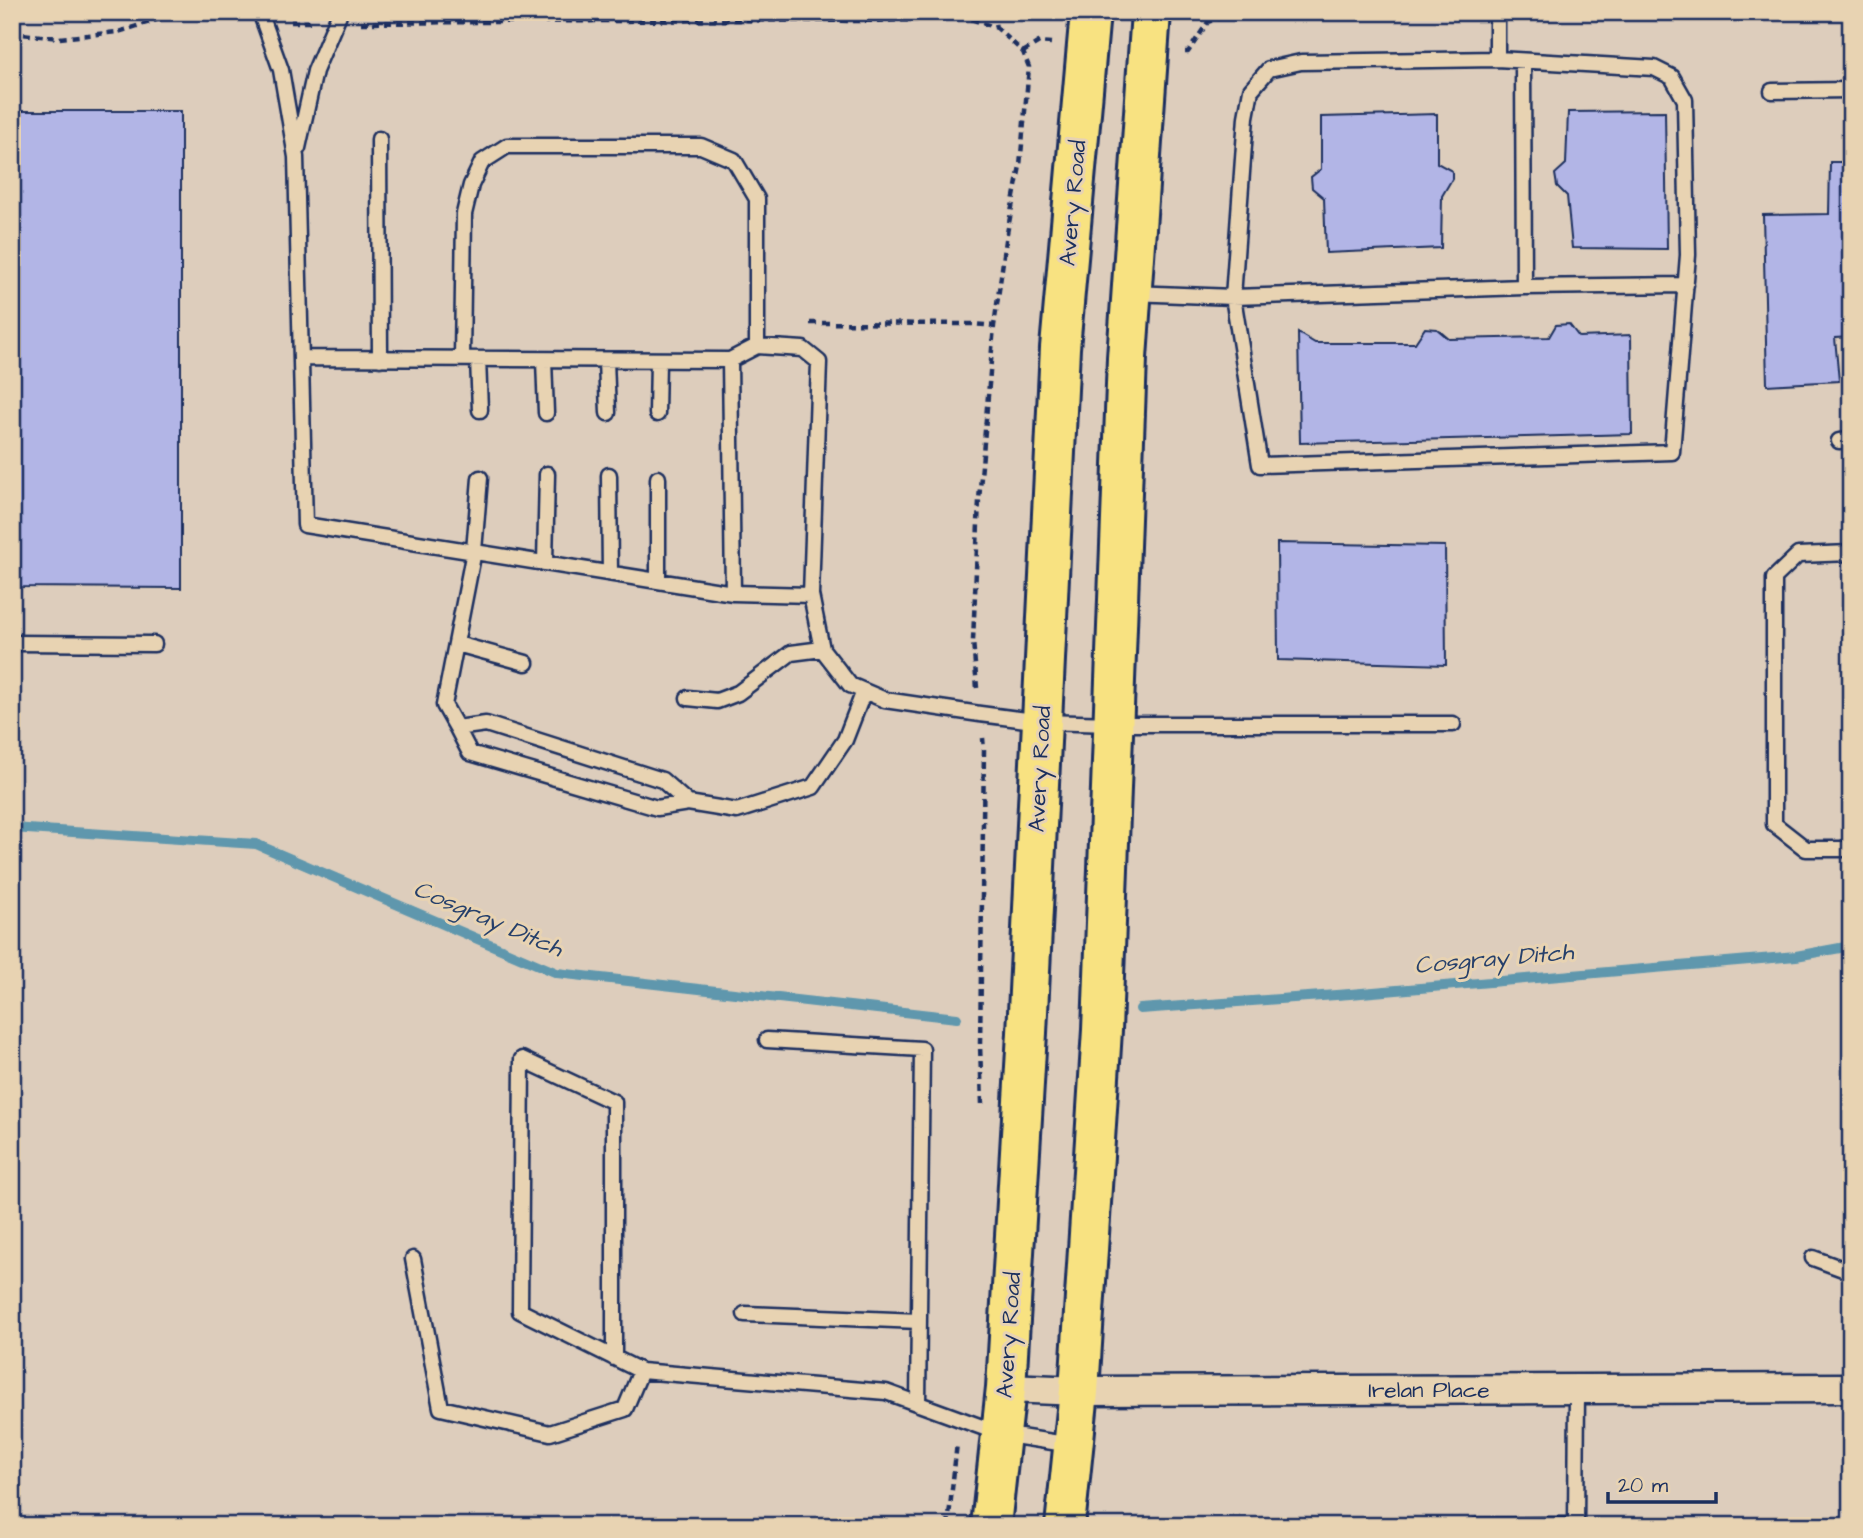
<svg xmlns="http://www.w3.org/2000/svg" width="1863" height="1538" font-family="'Architects Daughter',sans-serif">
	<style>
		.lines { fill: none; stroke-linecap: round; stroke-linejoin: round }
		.stream { stroke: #5e97ad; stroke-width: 10 }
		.building { fill: #b2b5e6; stroke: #1b2f5e; stroke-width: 2 }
		.service-casing { stroke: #1b2f5e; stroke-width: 19 }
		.minor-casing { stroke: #1b2f5e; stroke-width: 33 }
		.primary-casing { stroke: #1b2f5e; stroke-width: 44 }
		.path { stroke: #1b2f5e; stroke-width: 4.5; stroke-dasharray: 7 5; stroke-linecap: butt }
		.service { stroke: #e8d3b2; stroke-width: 14 }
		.minor { stroke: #e8d3b2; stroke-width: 28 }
		.primary { stroke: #f8e281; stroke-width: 38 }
		.labels { text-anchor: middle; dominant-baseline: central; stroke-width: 6; stroke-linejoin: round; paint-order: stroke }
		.street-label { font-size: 23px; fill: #1b2f5e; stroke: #e8d3b2 }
		.water-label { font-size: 24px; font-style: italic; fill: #26406b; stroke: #e8d3b2 }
	</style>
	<rect width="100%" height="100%" fill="#ddcdbc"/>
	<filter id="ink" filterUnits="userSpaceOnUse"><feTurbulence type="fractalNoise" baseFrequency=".0143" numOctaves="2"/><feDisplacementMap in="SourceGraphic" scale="14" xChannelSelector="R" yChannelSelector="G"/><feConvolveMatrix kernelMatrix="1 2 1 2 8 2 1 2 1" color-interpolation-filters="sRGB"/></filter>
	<g filter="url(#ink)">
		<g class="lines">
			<!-- stream -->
			<path class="stream" d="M12,828L256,844L557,973L957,1018
				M1140,1009L1350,994L1796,956L1851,946"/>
		</g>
		<!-- building -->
		<path class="building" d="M12,111H181V588L12,587Z
			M1665,111L1667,249L1572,248L1567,196L1557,186L1555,174L1566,164L1568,112Z
			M1437,114V163L1452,171V179L1442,196L1441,248L1326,253L1324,198L1312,188L1311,177L1321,169V117Z
			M1830,162H1851V337L1835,338L1839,381L1767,385L1763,215L1829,214Z
			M1569,324L1579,337L1631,335L1632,434L1300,443L1298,333L1315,343H1415L1425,328L1437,329L1449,339L1549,337L1556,325Z
			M1277,543L1445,546L1446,665L1278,660Z"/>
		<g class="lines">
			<!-- service casing -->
			<g class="service-casing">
				<path id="service" d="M262,12L263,20L281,70L296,157L305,525L733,593L730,360L301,358
					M1497,59L1654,68L1672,77L1685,100L1688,255L1672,452L1260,465L1233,297L1524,287L1686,285
					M1523,61L1524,287
					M1772,91L1851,90
					M379,139L380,359
					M298,148L315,71L340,12
					M1132,293L1233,297L1246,117L1251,90L1269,69L1301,62L1497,59V12
					M462,359L464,214L471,185L482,162L507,146H701L734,160L757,199V346
					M478,359L480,410
					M544,360L546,413
					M606,360L608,413
					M730,360L757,346L803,349L819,362L811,595L733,593
					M657,414L658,360
					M1839,441L1851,440
					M609,475L610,573
					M480,478L474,551L444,705L457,728L486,724L662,780L688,803L737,811L813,787L845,740L864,691
					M658,478V581
					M1851,553L1798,555L1774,578V824L1806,849H1851
					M545,563L547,474
					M811,595L822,649L850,685L885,700L980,714L1042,722L1113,724H1453
					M12,643L154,644
					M457,644L526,663
					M688,698L717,701L738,693L791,653L822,649
					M457,728L470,753L657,808L688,803
					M767,1040L922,1049L918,1404
					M1813,1258L1851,1272
					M413,1259L441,1408L550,1433L625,1409L641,1371
					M745,1314L919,1321
					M614,1358V1102L522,1059L520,1311L641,1371L886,1392L1001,1434L1072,1445
					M1477,1526L1576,1525
					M1576,1526L1577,1389"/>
			</g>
			<!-- minor casing -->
			<g class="minor-casing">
				<path id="minor" d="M1006,1388L1079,1391L1851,1388"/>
			</g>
			<!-- primary casing -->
			<g class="primary-casing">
				<path id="primary" d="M991,1526L1006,1388L1027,1033L1060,348L1090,12
					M1065,1526L1079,1391L1102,1030L1127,358L1151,12"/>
			</g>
			<!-- path -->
			<path class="path" d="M993,12L996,28
				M291,22H311
				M361,23L735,20L857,21L916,20L956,14L997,28L1023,52L1029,67L1020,166L1007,233L994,326L979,500L973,641L977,688
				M12,33L59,38L118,32L163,18L205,16L237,18
				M1023,52L1039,42L1051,43
				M1185,52H1188L1208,22L1236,12
				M810,323L974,324L994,326
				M982,1104L980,1045L984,750L983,738
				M948,1526L957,1443"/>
			<!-- service -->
			<use href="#service" class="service"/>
			<!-- minor -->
			<use href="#minor" class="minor"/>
			<!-- primary -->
			<use href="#primary" class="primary"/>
		</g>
	</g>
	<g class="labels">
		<!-- street labels -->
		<g class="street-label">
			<text transform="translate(1073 203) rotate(-85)">Avery Road</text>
			<text transform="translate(1040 769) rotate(-87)">Avery Road</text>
			<text transform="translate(1009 1335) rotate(-86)">Avery Road</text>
			<text x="1429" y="1390">Irelan Place</text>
		</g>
		<!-- water labels -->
		<g class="water-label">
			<text transform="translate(488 919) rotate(23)">Cosgray Ditch</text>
			<text transform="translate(1494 959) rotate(-5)">Cosgray Ditch</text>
		</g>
	</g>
	<!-- margin -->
	<rect width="1863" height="1538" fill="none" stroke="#e8d3b2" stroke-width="42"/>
	<rect x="21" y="21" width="1821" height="1496" fill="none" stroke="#1b2f5e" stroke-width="2.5" filter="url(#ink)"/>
	<!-- scale -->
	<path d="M1608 1492v10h108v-10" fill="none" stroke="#1b2f5e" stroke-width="3.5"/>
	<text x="1618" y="1492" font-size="21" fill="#1b2f5e" stroke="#e8d3b2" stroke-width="5" paint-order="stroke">20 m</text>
</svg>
